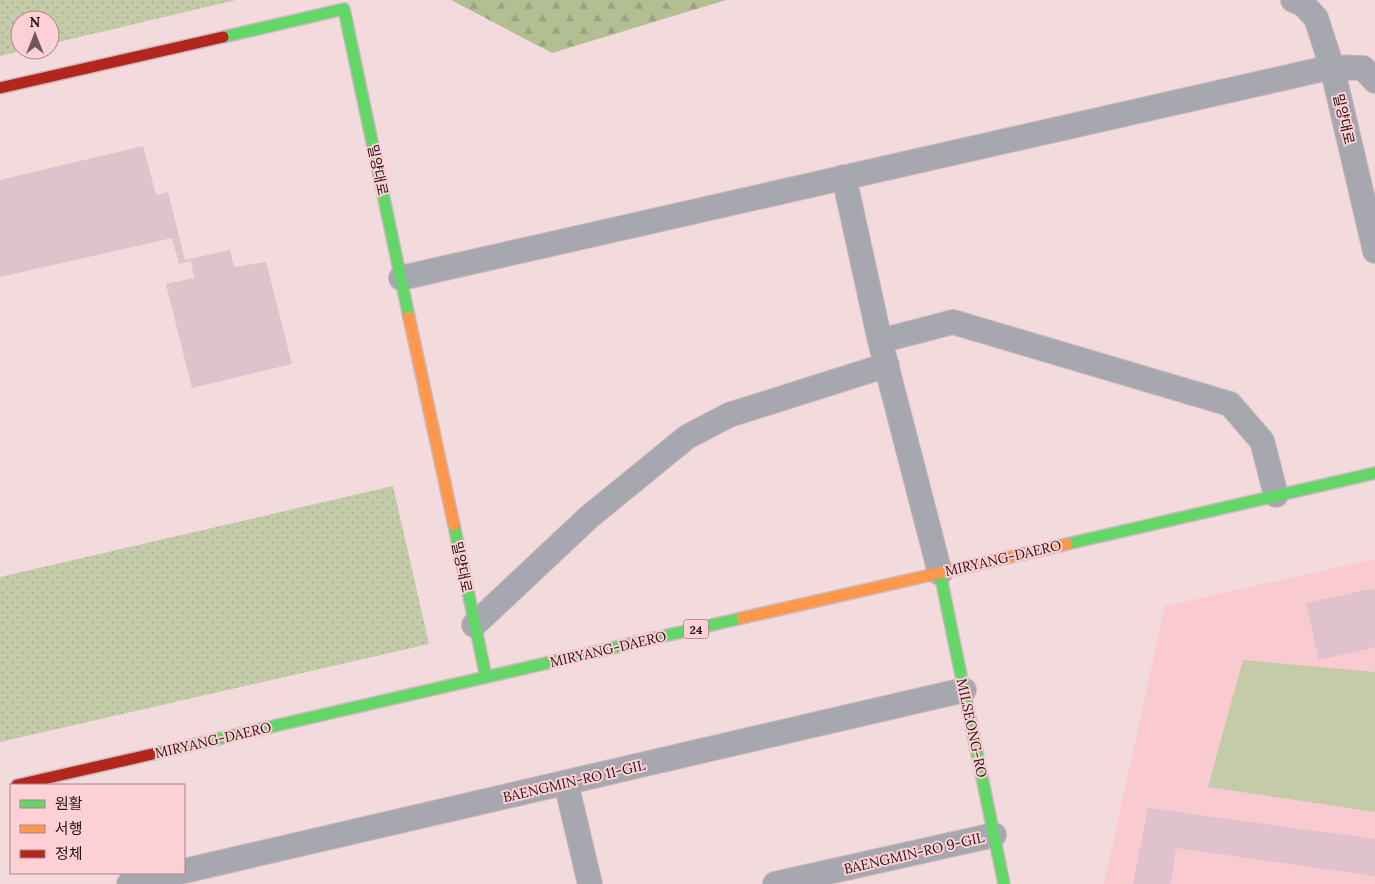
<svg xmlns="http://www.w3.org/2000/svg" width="1375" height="884" font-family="Lora,'Noto Sans KR',serif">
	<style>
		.built { fill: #f9cbd1 }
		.green { fill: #c3cba8 }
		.forest { fill: url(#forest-firs) }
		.park { fill: url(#park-dots) }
		.building { fill: #dfc2cb }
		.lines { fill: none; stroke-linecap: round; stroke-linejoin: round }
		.street-casing { stroke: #ccb9bb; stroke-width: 26 }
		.fast-casing { stroke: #ccb9bb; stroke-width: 14 }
		.slow-casing { stroke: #ccb9bb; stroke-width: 14 }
		.jam-casing { stroke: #ccb9bb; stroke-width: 14 }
		.street { stroke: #a7a7af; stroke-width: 24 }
		.fast { stroke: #63d668; stroke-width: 11 }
		.slow { stroke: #ff974d; stroke-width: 11 }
		.jam { stroke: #b3261e; stroke-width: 11 }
		.labels { text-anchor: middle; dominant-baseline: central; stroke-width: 4; stroke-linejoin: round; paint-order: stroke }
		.shield { fill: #fdd0d5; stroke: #674c4f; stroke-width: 1 }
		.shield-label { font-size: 12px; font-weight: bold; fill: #271416 }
		.street-label { font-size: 14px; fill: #271416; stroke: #fdd0d5 }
	</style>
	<defs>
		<pattern id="forest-firs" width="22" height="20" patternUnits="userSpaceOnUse" patternTransform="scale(1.25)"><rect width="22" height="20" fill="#b3bf93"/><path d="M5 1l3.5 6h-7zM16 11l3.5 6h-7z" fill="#9aa37e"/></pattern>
		<pattern id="park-dots" width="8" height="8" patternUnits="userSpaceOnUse" patternTransform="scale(1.25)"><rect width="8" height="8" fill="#c3cba8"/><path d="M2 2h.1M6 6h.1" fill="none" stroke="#a8ad90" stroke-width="1.8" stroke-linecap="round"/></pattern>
	</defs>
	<rect width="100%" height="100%" fill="#f2dadd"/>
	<!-- built -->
	<path class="built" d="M1375,559V884H1104L1165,606Z"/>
	<!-- green -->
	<path class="green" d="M1243,660L1375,672V812L1208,787Z"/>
	<!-- forest -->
	<path class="forest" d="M451,0H726L552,53Z"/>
	<!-- park -->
	<path class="park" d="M0,0H236L50,44V20H20V50H24L0,56Z
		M393,486L429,644L0,742V577Z"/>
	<!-- building -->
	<path class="building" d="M143,146L156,195L168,192L185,260L230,250L234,267L266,262L292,364L192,388L166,284L194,278L191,261L179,264L172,238L0,277V180Z
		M1375,588V647L1319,660L1306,603Z
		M1148,808L1375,839V876L1176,848L1171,884H1133Z"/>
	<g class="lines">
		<!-- street casing -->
		<g class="street-casing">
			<path id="street" d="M1293,0L1303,4L1316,18L1332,67L1375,251
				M844,177L880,341L940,573
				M401,278L1332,67L1363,68L1375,81
				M880,341L953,322L1230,404L1262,441L1276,495
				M474,625L589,517L687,437L729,415L887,365
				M566,783L590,884
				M184,871L964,690
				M129,884L177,873
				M775,884L994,835"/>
		</g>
		<!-- fast casing -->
		<g class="fast-casing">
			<path id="fast" d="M223,37L344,9L409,317
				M454,525L486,677
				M1067,544L1375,473
				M940,573L1004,884
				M157,753L742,618"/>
		</g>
		<!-- slow casing -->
		<g class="slow-casing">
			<path id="slow" d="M409,317L454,525
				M742,618L1067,544"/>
		</g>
		<!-- jam casing -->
		<g class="jam-casing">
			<path id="jam" d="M0,88L223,37
				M17,785L157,753"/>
		</g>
		<!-- street -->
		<use href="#street" class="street"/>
		<!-- fast -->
		<use href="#fast" class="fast"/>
		<!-- slow -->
		<use href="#slow" class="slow"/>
		<!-- jam -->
		<use href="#jam" class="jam"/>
	</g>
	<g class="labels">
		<!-- shield labels -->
		<rect class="shield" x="683.5" y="619.5" width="25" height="19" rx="4"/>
		<g class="shield-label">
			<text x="696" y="629">24</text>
		</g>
		<!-- street labels -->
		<g class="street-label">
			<text transform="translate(1344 119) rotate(77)">밀양대로</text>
			<text transform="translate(378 170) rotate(78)">밀양대로</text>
			<text transform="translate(1003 558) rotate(-13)">MIRYANG-DAERO</text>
			<text transform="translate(462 567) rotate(78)">밀양대로</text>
			<text transform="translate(608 649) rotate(-13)">MIRYANG-DAERO</text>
			<text transform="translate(972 728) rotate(78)">MILSEONG-RO</text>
			<text transform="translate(213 740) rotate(-13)">MIRYANG-DAERO</text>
			<text transform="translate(574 781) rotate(-13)">BAENGMIN-RO 11-GIL</text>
			<text transform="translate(914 853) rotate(-13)">BAENGMIN-RO 9-GIL</text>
		</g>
	</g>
	<!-- legend -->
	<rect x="10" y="784" width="175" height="90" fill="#fdd0d5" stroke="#a78589"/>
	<rect x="20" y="800" width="25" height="8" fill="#63d668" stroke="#a78589"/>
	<text x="55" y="809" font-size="15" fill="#271416">원활</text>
	<rect x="20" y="825" width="25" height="8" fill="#ff974d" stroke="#a78589"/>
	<text x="55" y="834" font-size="15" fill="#271416">서행</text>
	<rect x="20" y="850" width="25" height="8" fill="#b3261e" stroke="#a78589"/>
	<text x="55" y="859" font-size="15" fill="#271416">정체</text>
	<!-- north arrow -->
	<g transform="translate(35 35)"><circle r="24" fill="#fdd0d5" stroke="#a78589"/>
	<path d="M0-4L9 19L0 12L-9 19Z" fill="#6e595c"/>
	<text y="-8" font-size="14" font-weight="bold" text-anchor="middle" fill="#271416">N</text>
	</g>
</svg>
